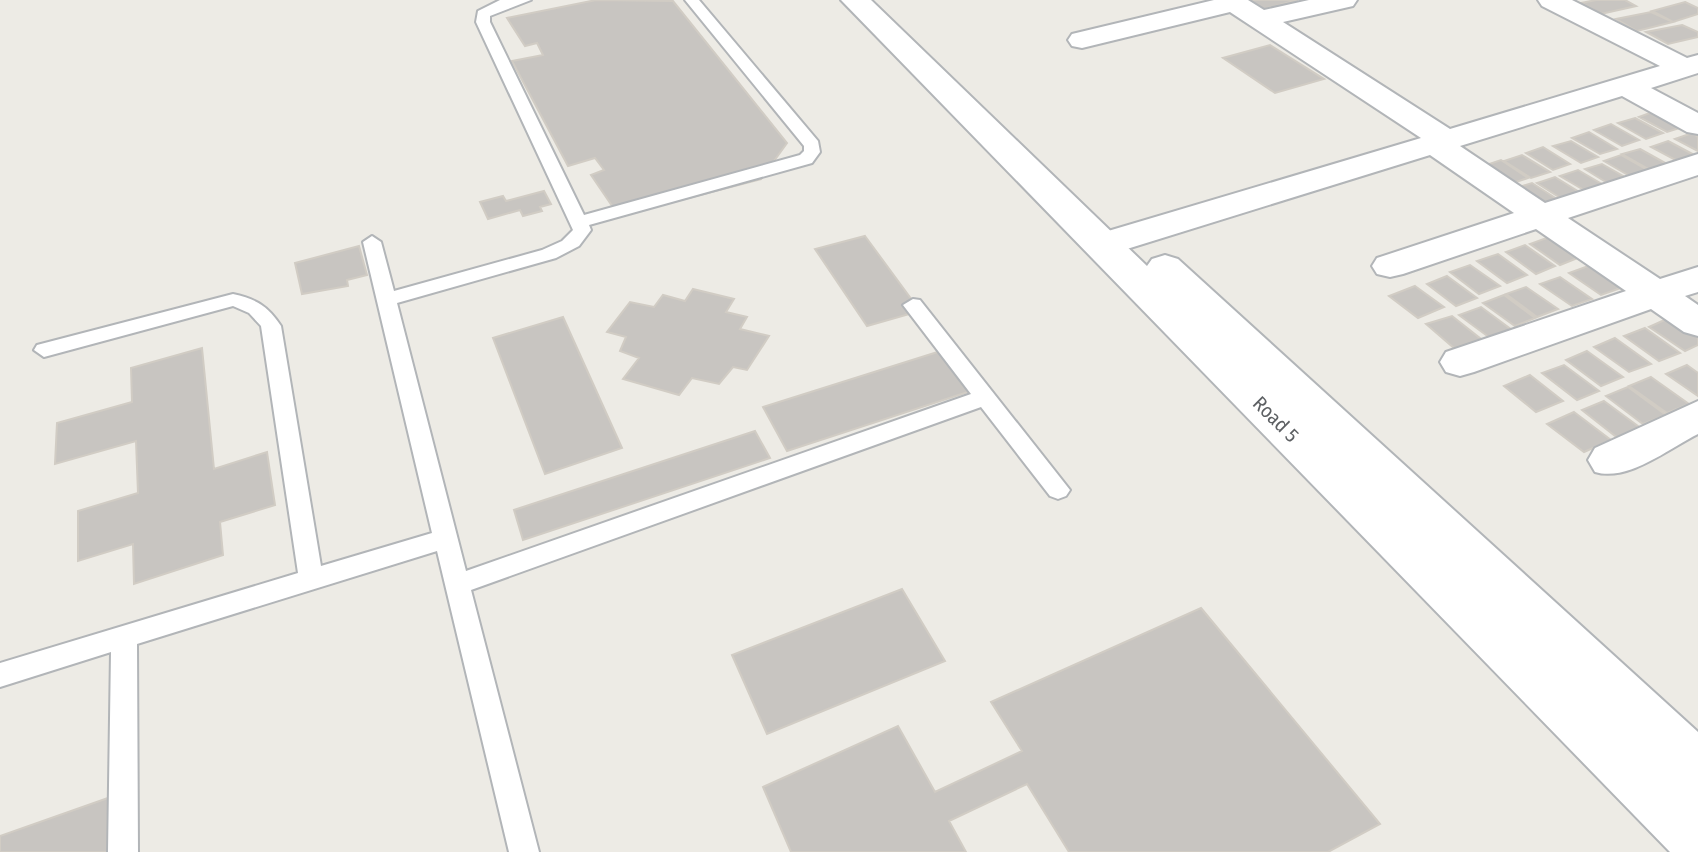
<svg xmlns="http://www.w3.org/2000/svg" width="1698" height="852" font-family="'Fira Sans Condensed',sans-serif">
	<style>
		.building { fill: #c8c5c1; stroke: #d1ccc4; stroke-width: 2 }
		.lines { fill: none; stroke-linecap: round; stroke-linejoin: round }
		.service-casing { stroke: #b2b5b8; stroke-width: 4 }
		.minor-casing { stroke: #b2b5b8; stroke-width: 4 }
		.tertiary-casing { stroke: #b2b5b8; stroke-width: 4 }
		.service { fill: #fff; fill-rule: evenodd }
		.minor { fill: #fff; fill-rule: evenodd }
		.tertiary { fill: #fff; fill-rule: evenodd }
		.labels { text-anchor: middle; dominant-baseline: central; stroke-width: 6; stroke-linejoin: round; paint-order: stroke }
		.street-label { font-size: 20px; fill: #5d6063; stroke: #fff }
	</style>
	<rect width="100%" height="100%" fill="#edebe5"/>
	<!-- building -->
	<path class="building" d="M596,0L673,1L787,143L761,179L619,216L591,175L604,170L595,158L568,166L512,61L543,55L537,43L525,46L507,18Z
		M1249,0H1298L1264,9Z
		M1596,0H1625L1636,6L1601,14L1581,3Z
		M1685,2L1698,8V14L1673,22L1652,11Z
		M1651,12L1673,22L1637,31L1616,19Z
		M1682,25L1698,32V37L1668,44L1646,32Z
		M1270,45L1324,79L1275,93L1223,58Z
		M1655,111L1683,127L1667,132L1639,117Z
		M1635,118L1663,133L1646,139L1618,123Z
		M1611,124L1639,140L1622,146L1594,130Z
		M1589,132L1617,149L1600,154L1572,138Z
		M1692,133L1698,137V151L1675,139Z
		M1571,141L1598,157L1581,163L1553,146Z
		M1668,141L1698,157L1681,163L1651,147Z
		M1543,147L1570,164L1553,170L1526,153Z
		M1640,149L1669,165L1652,171L1622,154Z
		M1522,155L1550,172L1531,178L1504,161Z
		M1621,155L1651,172L1633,178L1604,161Z
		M1501,160L1528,178L1510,184L1483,166Z
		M1602,164L1632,181L1614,187L1585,169Z
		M1578,170L1607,187L1589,193L1560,176Z
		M1555,177L1584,195L1565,201L1537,183Z
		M1532,183L1560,201L1542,208L1513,189Z
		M544,191L551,204L540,207L542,211L523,216L520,210L488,219L480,202L503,196L506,201Z
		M865,236L920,311L867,326L815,249Z
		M1549,237L1580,257L1560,265L1530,244Z
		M1525,245L1555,266L1536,274L1506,252Z
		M359,246L367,275L347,280L348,286L302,294L295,263Z
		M1498,254L1527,275L1507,283L1477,261Z
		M1470,265L1500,286L1479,294L1450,272Z
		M1588,266L1621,288L1601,295L1569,273Z
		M1447,276L1477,298L1456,306L1427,284Z
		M1560,277L1592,299L1572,306L1540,284Z
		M1415,286L1444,307L1418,318L1389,296Z
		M1526,287L1558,309L1537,317L1506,294Z
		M693,289L734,299L726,312L747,317L740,329L769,336L747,370L733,367L719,384L692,378L679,395L623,379L639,358L620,351L626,337L607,332L630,302L654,307L663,295L685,301Z
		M1504,295L1535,318L1515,326L1483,303Z
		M1481,307L1512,330L1490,338L1459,315Z
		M1452,316L1481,339L1454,348L1426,324Z
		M563,317L622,448L545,474L493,338Z
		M1669,318L1698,338V345L1685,351L1649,327Z
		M1645,328L1680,353L1659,361L1624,336Z
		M1615,338L1651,364L1629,372L1594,347Z
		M202,348L214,469L267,452L275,505L220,522L223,555L134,584L133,544L78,561V511L138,493L136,441L55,464L57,423L132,402L131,368Z
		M944,350L974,390L787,451L763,407Z
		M1587,351L1623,377L1601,386L1566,360Z
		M1564,365L1599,391L1577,400L1542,373Z
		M1687,365L1698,373V396L1666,374Z
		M1530,375L1563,401L1536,412L1504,386Z
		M1651,377L1689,404L1667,413L1629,386Z
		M1628,387L1666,415L1643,424L1606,396Z
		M1604,401L1642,429L1619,439L1582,410Z
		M1574,412L1611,440L1584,452L1547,424Z
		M755,431L770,458L523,540L514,510Z
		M902,589L945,661L767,734L732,655Z
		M1201,608L1380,824L1328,852H1069L1027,784L949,821L966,852H791L763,787L898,726L935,792L1022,751L991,702Z
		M108,798L107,852H0V836Z"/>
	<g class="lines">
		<!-- service casing -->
		<g class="service-casing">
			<path id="service" d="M500,0H531L490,16V22L584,215L800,155L804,151V146L685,0H699L818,141L820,152L812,163L589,225L591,230L579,246L556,258L397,303L466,571L971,394L903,305L913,299L920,300L1070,490L1066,496L1058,499L1050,496L981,407L471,590L539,852H509L437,551L137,644L138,852H108L111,652L0,687V663L298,573L261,326L249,313L233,306L44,357L34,350L37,345L233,294C256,299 268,306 281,326L321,566L432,533L363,242L372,236L381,242L394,291L542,250L562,241L573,230L476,22L478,11Z"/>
		</g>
		<!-- minor casing -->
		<g class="minor-casing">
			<path id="minor" d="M1214,0H1248L1264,10L1309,0H1357L1353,6L1283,22L1450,129L1660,66L1542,6L1538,0H1572L1687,58L1698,55V73L1651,88L1698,113V134L1687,132L1622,96L1460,146L1545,203L1698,154V175L1568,218L1660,279L1698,267V292L1685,296L1698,305V336L1684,332L1651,309L1474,372L1460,376L1446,372L1440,362L1446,352L1626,291L1536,229L1403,274L1390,277L1377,274L1372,266L1377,258L1514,213L1430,155L1114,253L1101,256L1088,253L1083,245L1088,237L1421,138L1230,12L1082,48L1072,46L1068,40L1072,34Z
				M1698,401V434C1668,449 1628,482 1595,472L1588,460L1595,448Z"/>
		</g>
		<!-- tertiary casing -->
		<g class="tertiary-casing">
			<path id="tertiary" d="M841,0H871L1147,266L1152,259L1165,255L1178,259L1698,732V852H1670Z"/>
		</g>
		<!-- service -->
		<use href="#service" class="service"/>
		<!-- minor -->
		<use href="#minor" class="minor"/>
		<!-- tertiary -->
		<use href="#tertiary" class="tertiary"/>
	</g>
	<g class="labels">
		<!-- street labels -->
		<g class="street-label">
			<text transform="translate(1276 419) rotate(45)">Road 5</text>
		</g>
	</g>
</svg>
